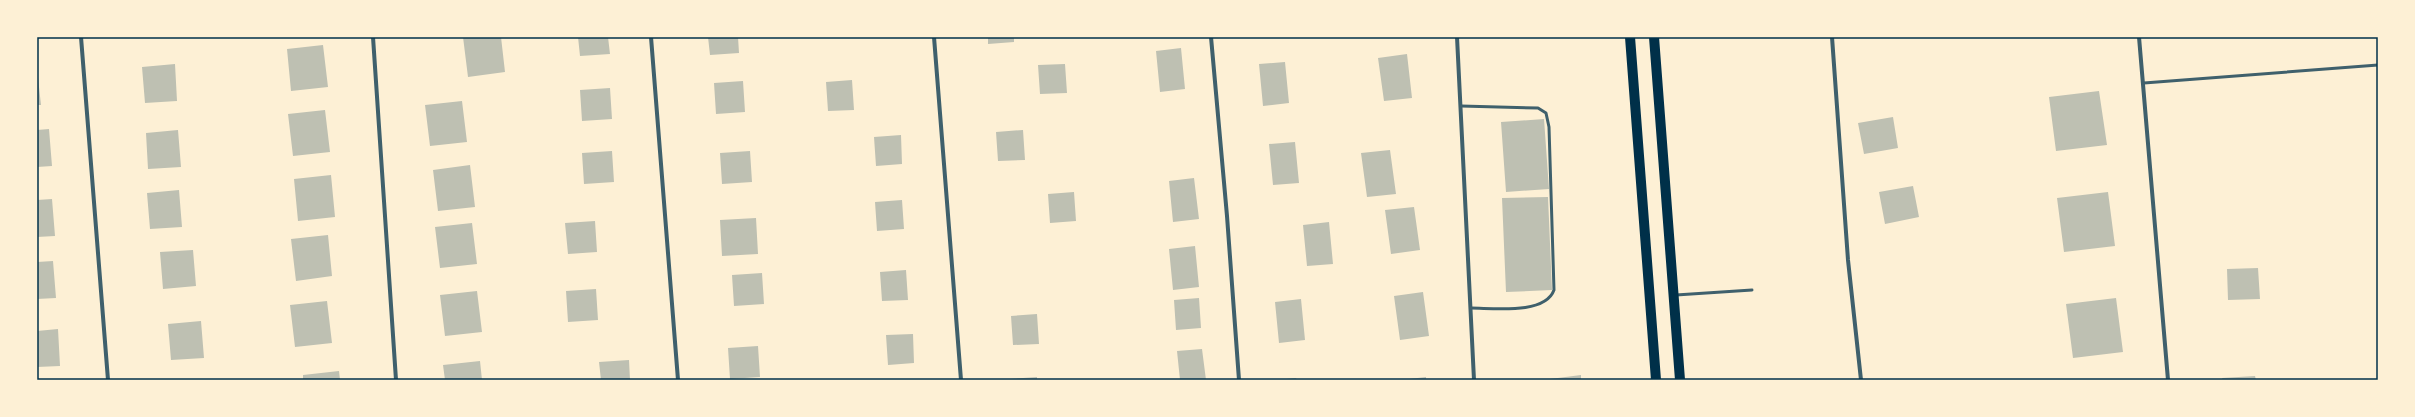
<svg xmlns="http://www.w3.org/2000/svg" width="2415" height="417" font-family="'Roboto Serif',serif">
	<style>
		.building { fill: #bec0b2 }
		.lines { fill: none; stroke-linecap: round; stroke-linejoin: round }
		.service { stroke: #3f606c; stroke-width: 3 }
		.minor { stroke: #3f606c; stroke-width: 4 }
		.primary { stroke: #003049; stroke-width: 10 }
		.neatline { fill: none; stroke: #003049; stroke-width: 1.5 }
	</style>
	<rect width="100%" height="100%" fill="#fdf0d5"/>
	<!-- building -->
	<path class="building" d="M463,37H501L505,72L468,77Z
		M578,37H608L610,54L580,56Z
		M708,37H738L739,53L710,55Z
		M988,37H1014V42L988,44Z
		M323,45L328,87L291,91L287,49Z
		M1181,48L1185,89L1160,92L1156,51Z
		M1407,54L1412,98L1384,101L1378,58Z
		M1285,62L1289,103L1263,106L1259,64Z
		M175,64L177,101L145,103L142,67Z
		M1065,64L1067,93L1040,94L1038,65Z
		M37,69L41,105H37Z
		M852,80L854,110L828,111L826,82Z
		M743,81L745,112L716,114L714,83Z
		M610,88L612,119L582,121L580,90Z
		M2099,91L2107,145L2056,151L2049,97Z
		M462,101L467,142L430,146L425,105Z
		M325,110L330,152L293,156L288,114Z
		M1893,117L1898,148L1864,154L1858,123Z
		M1544,119L1549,189L1506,192L1501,122Z
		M49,129L52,166L37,167V130Z
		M178,130L181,167L148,169L146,133Z
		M1023,130L1025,160L998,161L996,132Z
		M901,135L902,164L876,166L874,137Z
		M1295,142L1299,183L1273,185L1269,144Z
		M1390,150L1396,194L1367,197L1361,153Z
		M612,151L614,182L584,184L582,153Z
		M750,151L752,182L722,184L720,153Z
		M470,165L475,207L438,211L433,170Z
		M331,175L335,217L298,221L294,179Z
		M1194,178L1199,219L1173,222L1169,181Z
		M1913,186L1919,217L1885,224L1879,192Z
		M179,190L182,227L150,229L147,193Z
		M1074,192L1076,221L1050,223L1048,194Z
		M2108,192L2115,246L2064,252L2057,198Z
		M1548,197L1552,290L1506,292L1502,198Z
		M52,199L55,236L37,237V200Z
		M902,200L904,229L877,231L875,202Z
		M1414,207L1420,250L1391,254L1385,210Z
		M756,218L758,254L722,256L720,220Z
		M595,221L597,252L568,254L565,223Z
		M1329,222L1333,264L1307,266L1303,225Z
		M472,223L477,264L440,268L435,227Z
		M328,235L332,276L296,281L291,239Z
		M1195,246L1199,287L1173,290L1169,249Z
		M193,250L196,286L163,289L160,252Z
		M53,261L56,298L37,299V262Z
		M2258,268L2260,299L2228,300L2227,269Z
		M906,270L908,300L882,301L880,272Z
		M762,273L764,304L734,306L732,275Z
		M596,289L598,320L568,322L566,291Z
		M477,291L482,332L445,336L440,295Z
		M1423,292L1429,336L1400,340L1394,296Z
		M1199,298L1201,328L1176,330L1174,300Z
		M2116,298L2123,352L2073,358L2066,304Z
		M1301,299L1305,340L1279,343L1275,302Z
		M327,301L332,343L295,347L290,305Z
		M1037,314L1039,344L1013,345L1011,316Z
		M201,321L204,358L171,360L168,324Z
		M58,329L60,366L37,367V331Z
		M913,334L914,363L888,365L886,335Z
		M758,346L760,377L730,379L728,348Z
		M1202,349L1206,380H1180L1177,351Z
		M629,360L630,380H601L599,362Z
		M480,361L482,380H445L443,365Z
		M339,371L340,380H303V375Z
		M1581,375V380H1550V379Z
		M2255,376L2256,380H2223L2222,378Z
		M1037,377V380H1011V379Z
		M1426,377V380H1409V379Z
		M1296,378L1297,380H1286V379Z"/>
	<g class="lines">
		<!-- service -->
		<path class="service" d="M2144,83L2378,65
			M1461,106L1538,108L1546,113L1549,127L1554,290C1545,315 1493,308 1471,308
			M1676,295L1752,290"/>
		<!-- minor -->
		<path class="minor" d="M81,37L108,380
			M373,37L396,380
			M651,37L678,380
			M934,37L961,380
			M1211,37L1227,216L1239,380
			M1457,37L1474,380
			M1832,37L1848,260L1861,380
			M2139,37L2168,380"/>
		<!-- primary -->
		<path class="primary" d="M1630,37L1656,380
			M1654,37L1680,380"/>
	</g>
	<!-- border -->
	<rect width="2415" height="417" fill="none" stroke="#fdf0d5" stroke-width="76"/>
	<rect x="38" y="38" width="2339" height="341" class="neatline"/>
</svg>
